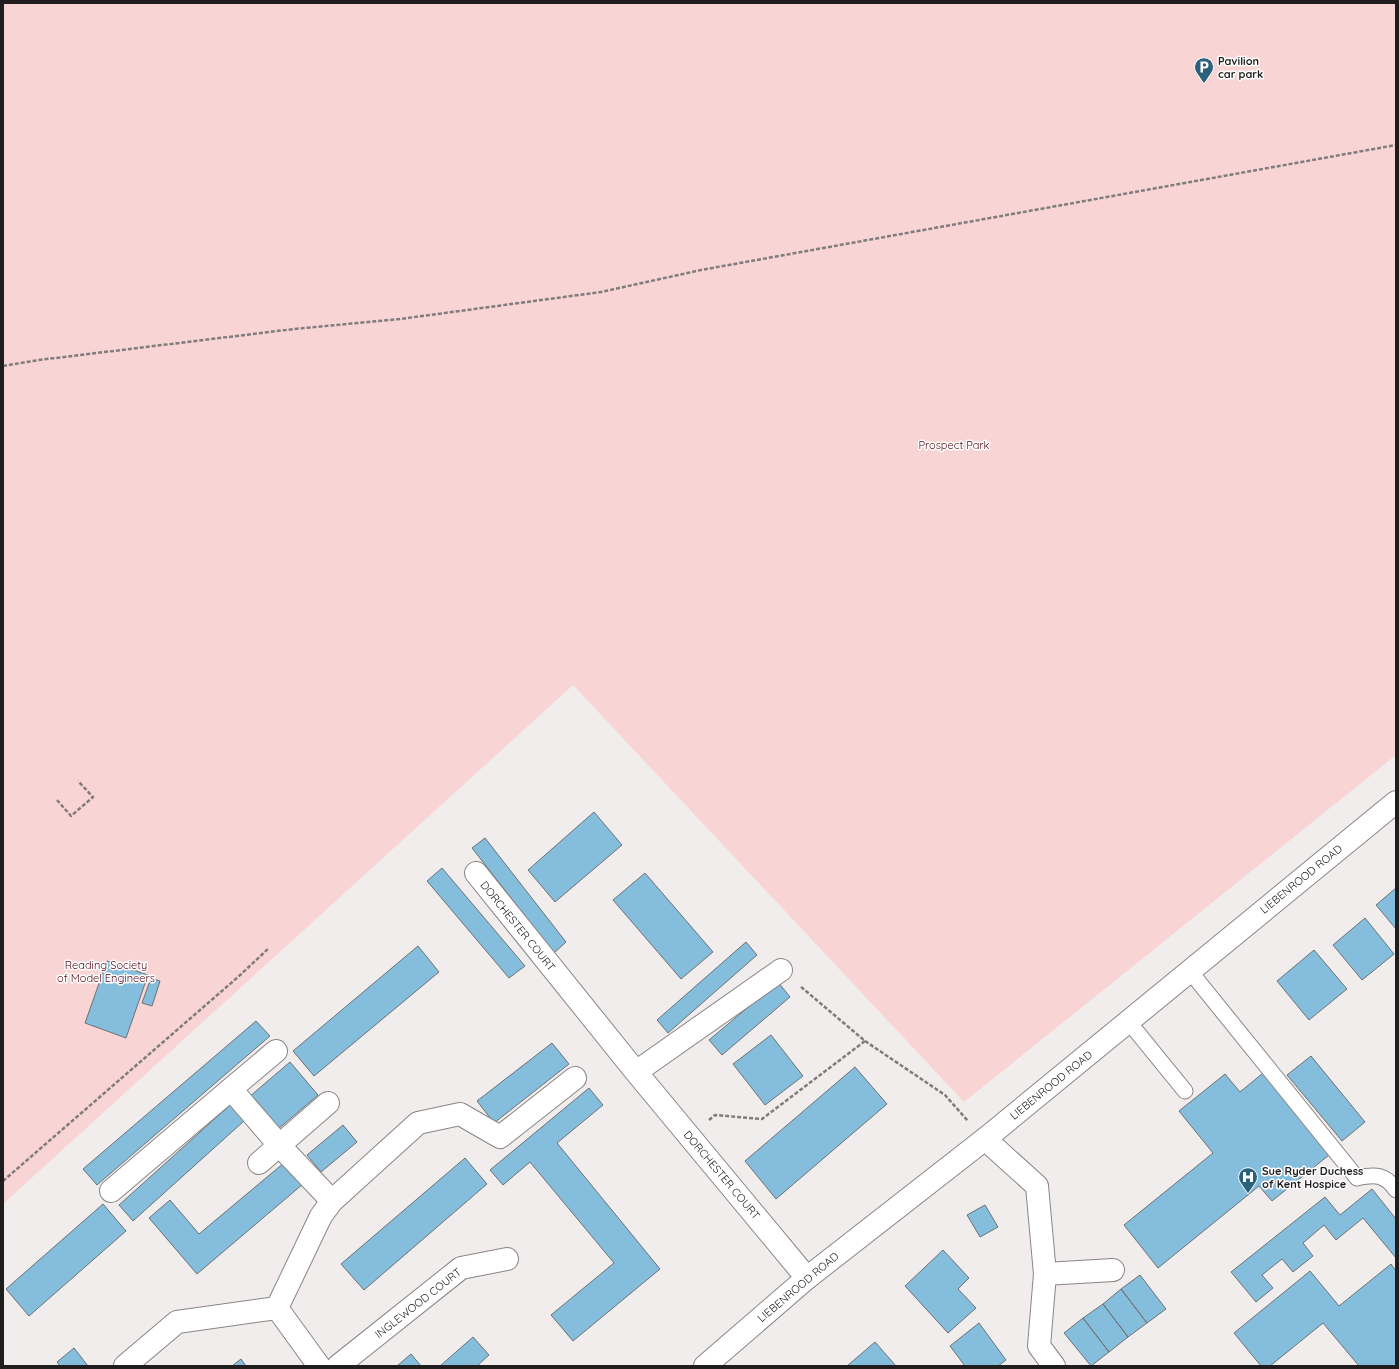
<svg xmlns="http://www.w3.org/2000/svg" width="1399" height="1369" font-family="Quicksand,sans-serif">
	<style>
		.green { fill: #f8d4d4 }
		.building { fill: #85bedc; stroke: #6d7173 }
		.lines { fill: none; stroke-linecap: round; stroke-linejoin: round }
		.service-casing { stroke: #8a8585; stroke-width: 17 }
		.minor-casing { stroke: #8a8585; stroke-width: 24 }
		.tertiary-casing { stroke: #8a8585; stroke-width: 24 }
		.path { stroke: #807c7c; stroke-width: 2.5; stroke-dasharray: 4 2; stroke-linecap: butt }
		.service { stroke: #fff; stroke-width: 15 }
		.minor { stroke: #fff; stroke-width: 22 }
		.tertiary { stroke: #fff; stroke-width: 22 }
		.labels { text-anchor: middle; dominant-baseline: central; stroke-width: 3; stroke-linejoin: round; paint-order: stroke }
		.poi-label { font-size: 11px; font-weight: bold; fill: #1f1d1d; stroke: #fff; text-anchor: start }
		.park-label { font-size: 11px; fill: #520815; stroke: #fff }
		.street-label { font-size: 11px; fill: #1f1d1d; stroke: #fff }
	</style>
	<rect width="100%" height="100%" fill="#f2eded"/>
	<!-- green -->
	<path class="green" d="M3,3H1396V755L964,1102L573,685L3,1204Z"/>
	<!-- building -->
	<path class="building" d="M594,812L622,845L555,902L528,870Z
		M485,838L566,942L554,953L472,848Z
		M442,868L525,966L509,978L427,881Z
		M645,873L713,952L681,979L613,900Z
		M1396,888V929L1376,905Z
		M1365,918L1394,954L1362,980L1333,945Z
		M746,942L757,955L668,1033L657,1020Z
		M418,946L439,972L314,1076L293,1051Z
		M1314,950L1347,989L1309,1020L1277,981Z
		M107,961L148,975L126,1038L85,1023Z
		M151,978L160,981L152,1006L142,1003Z
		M778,982L790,997L722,1055L709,1040Z
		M256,1021L270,1036L97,1185L83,1169Z
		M771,1035L803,1076L765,1105L733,1064Z
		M552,1043L569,1064L494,1123L477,1101Z
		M1311,1056L1365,1122L1342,1141L1287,1075Z
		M290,1062L318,1095L277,1130L249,1097Z
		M855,1067L887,1104L776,1199L745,1161Z
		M1263,1073L1329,1155L1272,1201L1259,1186L1158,1268L1124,1225L1213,1153L1179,1111L1225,1074L1240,1092Z
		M589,1088L603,1105L557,1143L660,1269L573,1341L551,1315L614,1263L530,1162L503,1185L490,1170Z
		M230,1105L244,1121L133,1221L119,1205Z
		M343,1125L357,1142L321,1172L307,1155Z
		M465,1158L487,1184L364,1290L341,1264Z
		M285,1162L303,1184L197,1274L149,1218L170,1200L199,1234Z
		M1372,1189L1396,1219V1258L1363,1218L1336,1240L1324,1225L1303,1243L1313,1256L1293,1272L1282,1259L1262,1275L1273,1288L1256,1302L1231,1272L1325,1197L1340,1215Z
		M103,1204L126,1231L29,1316L6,1289Z
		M985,1205L998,1227L980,1237L967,1215Z
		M943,1250L969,1278L958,1289L976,1308L948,1333L905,1286Z
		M1391,1264L1396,1271V1366H1359L1323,1323L1270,1366H1261L1234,1333L1310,1271L1339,1306Z
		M1140,1275L1166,1309L1147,1323L1121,1289Z
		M1121,1289L1147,1323L1128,1337L1103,1304Z
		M1103,1304L1128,1337L1109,1352L1083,1318Z
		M1083,1318L1109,1352L1091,1366L1064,1333Z
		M979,1323L1006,1360L998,1366H965L950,1346Z
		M473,1337L489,1355L477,1366H440Z
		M875,1342L896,1366H847Z
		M74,1348L88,1366H60L57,1362Z
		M411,1354L421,1366H397Z
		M241,1359L246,1366H232Z"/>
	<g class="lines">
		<!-- service casing -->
		<g class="service-casing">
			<path id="service" d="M1189,970L1357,1178C1375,1174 1385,1174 1396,1190
				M1128,1021L1185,1091"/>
		</g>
		<!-- minor casing -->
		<g class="minor-casing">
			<path id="minor" d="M476,873L636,1072L807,1278
				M636,1072L781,970
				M231,1089L276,1051
				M985,1139L1037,1186L1045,1274L1039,1346L1054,1366
				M259,1163L328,1103
				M111,1191L231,1089L280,1146L332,1201
				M1045,1274L1113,1270
				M125,1366L177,1322L277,1308
				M319,1366L277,1308L321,1216L332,1201L418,1123L460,1114L500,1137L575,1078
				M338,1366L461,1268L507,1259"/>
		</g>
		<!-- tertiary casing -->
		<g class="tertiary-casing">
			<path id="tertiary" d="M705,1366L807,1278L985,1139L1396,802"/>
		</g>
		<!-- path -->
		<path class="path" d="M1396,3V4
			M3,366L39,360L294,329L400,319L601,292L701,270L1396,145
			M57,800L71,816L93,797L78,781
			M865,1041L945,1095L968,1121
			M709,1120L715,1115L762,1119L865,1041L800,986
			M3,1181L238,977L268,949"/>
		<!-- service -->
		<use href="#service" class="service"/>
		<!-- minor -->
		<use href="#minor" class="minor"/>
		<!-- tertiary -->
		<use href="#tertiary" class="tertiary"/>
	</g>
	<!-- icons -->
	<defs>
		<g id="parking-pin" transform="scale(1)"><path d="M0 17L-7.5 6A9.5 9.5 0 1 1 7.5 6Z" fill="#2a617c" stroke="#fff"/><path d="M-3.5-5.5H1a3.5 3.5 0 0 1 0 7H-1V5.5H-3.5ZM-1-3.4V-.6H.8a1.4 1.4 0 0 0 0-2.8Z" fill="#fff"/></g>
		<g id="hospital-pin" transform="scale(1)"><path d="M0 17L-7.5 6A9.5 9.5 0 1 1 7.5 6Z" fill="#2a617c" stroke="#fff"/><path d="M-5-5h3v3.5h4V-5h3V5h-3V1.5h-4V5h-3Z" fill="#fff"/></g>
	</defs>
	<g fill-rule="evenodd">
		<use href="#parking-pin" x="1204" y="67"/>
		<use href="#hospital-pin" x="1248" y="1177"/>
	</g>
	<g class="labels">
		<!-- poi labels -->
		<g class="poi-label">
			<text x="1218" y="61">Pavilion<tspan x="1218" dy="13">car park</tspan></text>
			<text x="1262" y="1171">Sue Ryder Duchess<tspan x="1262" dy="13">of Kent Hospice</tspan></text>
		</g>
		<!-- park labels -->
		<g class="park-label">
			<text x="954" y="445">Prospect Park</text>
			<text x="106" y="965">Reading Society<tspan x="106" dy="13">of Model Engineers</tspan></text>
		</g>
		<!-- street labels -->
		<g class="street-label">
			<text transform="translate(1301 879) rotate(-39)">LIEBENROOD ROAD</text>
			<text transform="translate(518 926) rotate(51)">DORCHESTER COURT</text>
			<text transform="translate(1051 1085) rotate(-39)">LIEBENROOD ROAD</text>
			<text transform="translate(722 1175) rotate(50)">DORCHESTER COURT</text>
			<text transform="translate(798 1287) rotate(-40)">LIEBENROOD ROAD</text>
			<text transform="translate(418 1303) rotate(-38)">INGLEWOOD COURT</text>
		</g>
	</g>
	<!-- border -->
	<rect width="1399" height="1369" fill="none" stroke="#1f1d1d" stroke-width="8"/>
</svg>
